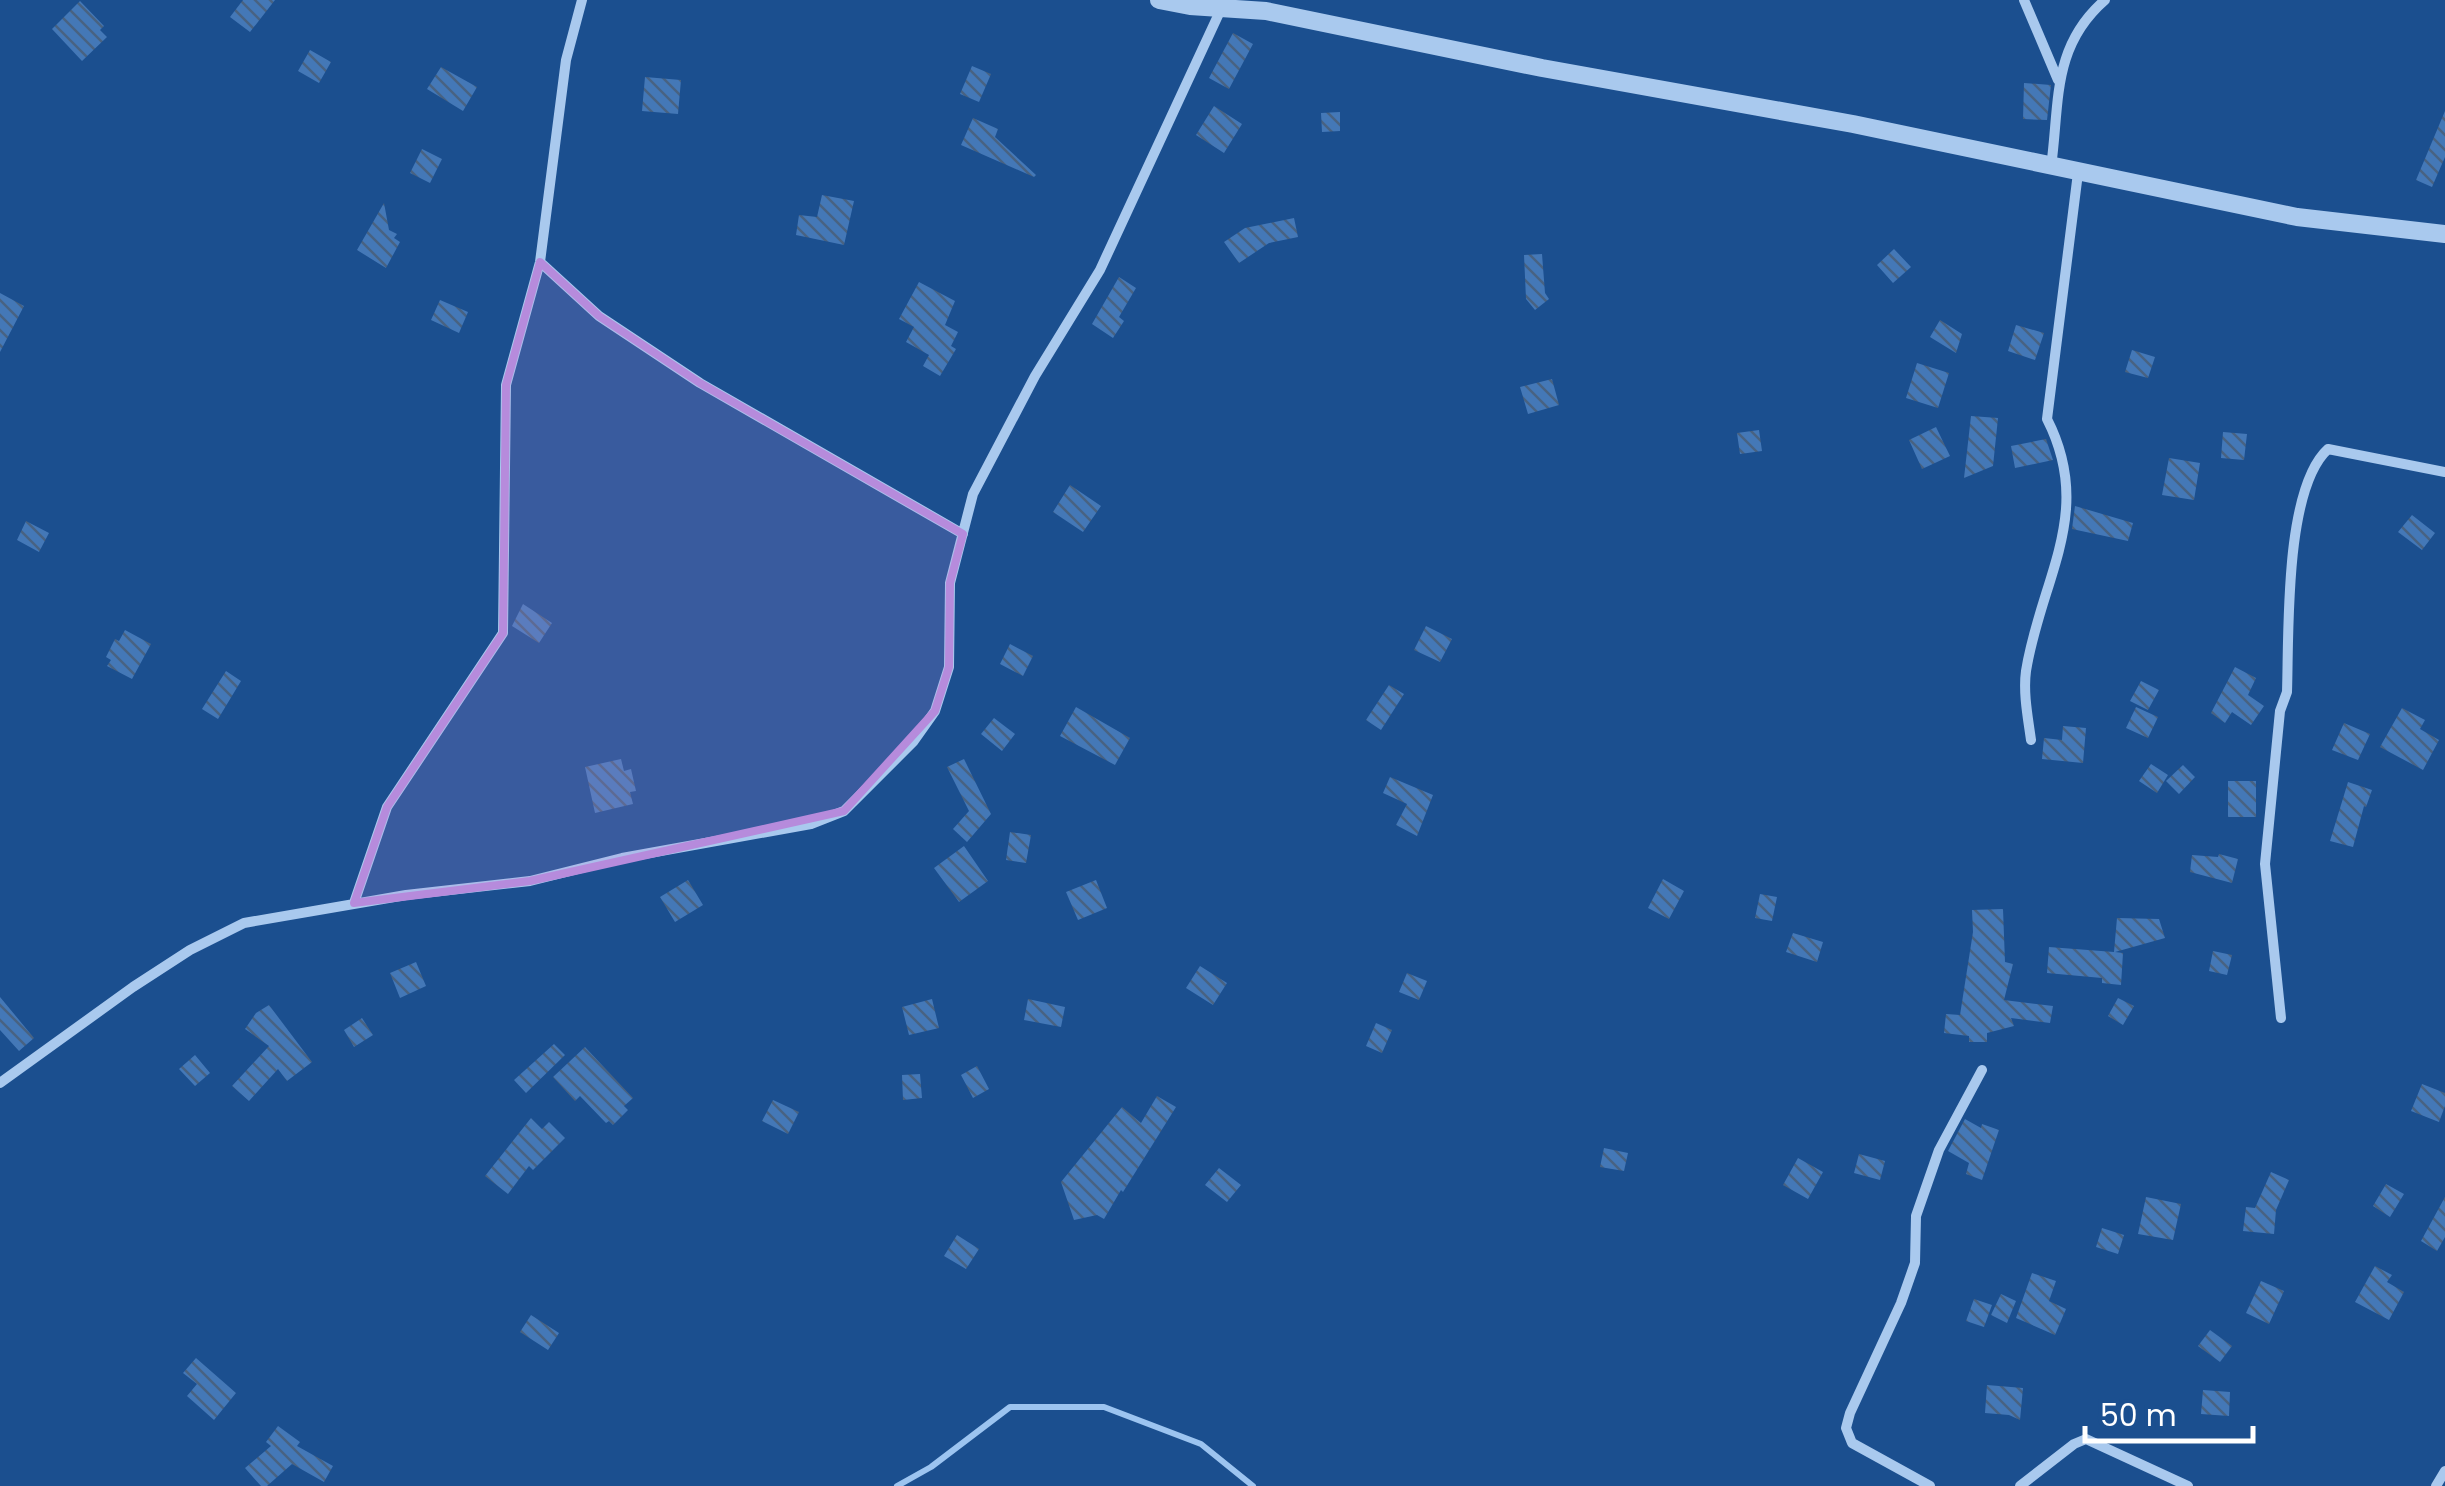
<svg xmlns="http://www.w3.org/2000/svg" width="2445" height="1486" font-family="Poppins,sans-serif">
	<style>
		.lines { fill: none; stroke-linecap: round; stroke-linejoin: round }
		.stream { stroke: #9cc4f0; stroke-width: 6 }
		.building { fill: url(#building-back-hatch) }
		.minor { stroke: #a9c9ee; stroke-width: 10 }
		.tertiary { stroke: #a9c9ee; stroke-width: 18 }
		.marked { fill: #b68bdc; fill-opacity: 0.2; stroke: #b68bdc; stroke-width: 8; stroke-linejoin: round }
	</style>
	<defs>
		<pattern id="building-back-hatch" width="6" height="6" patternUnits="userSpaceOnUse" patternTransform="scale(2.5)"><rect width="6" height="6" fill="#4478b7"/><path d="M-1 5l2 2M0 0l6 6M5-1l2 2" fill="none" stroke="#486282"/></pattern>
	</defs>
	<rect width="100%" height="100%" fill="#1b4f8f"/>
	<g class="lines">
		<!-- stream -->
		<path class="stream" d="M897,1486L931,1467L1010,1407H1104L1201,1444L1253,1486"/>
	</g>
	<!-- building -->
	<path class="building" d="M243,0H275L250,32L230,17Z
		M80,1L104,26L100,30L107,37L82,61L52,29Z
		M1233,33L1253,44L1229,89L1209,78Z
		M310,50L331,62L319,83L298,71Z
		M972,66L991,74L979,102L960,94Z
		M441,67L477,87L463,111L427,89Z
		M645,77L681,80L678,114L642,111Z
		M2024,83L2051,85L2047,120L2023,119Z
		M1214,106L1242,124L1224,153L1196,135Z
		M2445,111V157L2432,187L2416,180Z
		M1340,112V131L1322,132L1321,113Z
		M973,118L998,129L995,137L1036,175L1034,177L961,145Z
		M422,149L442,159L430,183L410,173Z
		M822,195L854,201L844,245L796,235L799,215L817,217Z
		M384,203L389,230L397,234L394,238L400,242L386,268L357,250Z
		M1294,218L1298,237L1269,243L1239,263L1224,242L1245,228Z
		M1894,249L1911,267L1893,283L1877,265Z
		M1542,254L1545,293L1549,299L1535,310L1526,299L1524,255Z
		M1119,277L1136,288L1119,317L1124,321L1113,338L1092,324Z
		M919,282L955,301L945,325L958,332L951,346L956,349L940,376L923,366L929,355L906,342L914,327L899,319Z
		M0,293L24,306L0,352Z
		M440,300L468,312L459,333L431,320Z
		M1940,320L1962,334L1956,353L1930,337Z
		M2016,325L2044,333L2035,360L2008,351Z
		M2132,350L2155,357L2148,378L2125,372Z
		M1917,363L1949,373L1938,408L1906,398Z
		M1552,379L1559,405L1528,414L1520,387Z
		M1971,416L1998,418L1993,466L1964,478Z
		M1936,427L1950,456L1922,469L1909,440Z
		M1759,430L1762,451L1740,454L1737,433Z
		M2223,432L2247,434L2244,460L2221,458Z
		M2046,439L2053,460L2015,468L2011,446Z
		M2169,458L2200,463L2194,500L2162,495Z
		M1070,485L1101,506L1083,532L1053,512Z
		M2075,506L2133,523L2128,541L2072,529Z
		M2412,515L2435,533L2422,550L2398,532Z
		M26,521L49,533L39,552L17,540Z
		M523,604L552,623L539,643L512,626Z
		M1426,626L1452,639L1440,662L1414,650Z
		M125,630L151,644L132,679L107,666L111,660L106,657L115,639L119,641Z
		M1010,644L1033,656L1023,676L1000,664Z
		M2235,667L2256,678L2248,695L2264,706L2251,725L2232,712L2225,723L2211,713Z
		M226,671L241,681L218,719L202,709Z
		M2141,681L2159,690L2148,710L2130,701Z
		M1389,685L1404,694L1381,730L1366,720Z
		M1076,707L1130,738L1115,765L1060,736Z
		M2136,707L2158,717L2148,738L2126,728Z
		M2402,708L2425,720L2420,729L2439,740L2423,770L2380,747Z
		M994,718L1015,734L1002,751L981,734Z
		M2344,723L2370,734L2358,760L2332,750Z
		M2063,726L2086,728L2083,763L2042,759L2044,738L2062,740Z
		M621,759L624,771L631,769L636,791L630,792L633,804L595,813L585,767Z
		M964,759L991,814L967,842L953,829L969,811L947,767Z
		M2151,764L2168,775L2157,793L2139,781Z
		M2183,765L2195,777L2179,794L2166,781Z
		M1390,777L1433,795L1417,836L1396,825L1407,804L1383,793Z
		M2228,781H2256V817H2228Z
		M2348,782L2372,790L2366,807L2364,806L2353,847L2330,841Z
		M1010,832L1031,835L1026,863L1006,860Z
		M964,846L988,881L959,902L934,868Z
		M2219,854L2238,859L2232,883L2190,872L2192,855L2218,857Z
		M1663,879L1684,891L1669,919L1648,908Z
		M688,880L703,905L675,922L660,897Z
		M1096,880L1107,908L1078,920L1066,892Z
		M1760,894L1777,897L1772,921L1755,918Z
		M2003,909L2005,962L2013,964L2004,1000L2053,1006L2050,1023L2011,1018L2014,1026L1987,1033V1042H1969V1036L1944,1033L1946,1014L1960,1015L1973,932L1972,910Z
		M2117,918L2159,919L2165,938L2115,952L2123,953L2121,985L2102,983V978L2047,973L2049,947L2114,952Z
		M1793,933L1823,942L1817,962L1786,952Z
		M2213,951L2232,955L2227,975L2209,971Z
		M416,962L426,986L400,998L390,973Z
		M1200,966L1227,983L1213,1005L1186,988Z
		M1407,973L1427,981L1419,1000L1399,992Z
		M0,997L34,1038L19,1051L0,1030Z
		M2118,998L2134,1006L2123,1025L2108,1016Z
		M932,999L939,1028L909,1035L902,1007Z
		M1028,999L1065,1007L1061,1027L1024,1020Z
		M269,1005L312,1062L287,1081L278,1069L249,1101L232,1086L269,1046L245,1029L256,1013Z
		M362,1018L373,1035L354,1047L344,1030Z
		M1376,1023L1392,1030L1382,1053L1366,1046Z
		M554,1044L565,1055L526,1093L514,1080Z
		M585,1047L633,1098L624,1106L628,1110L613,1125L609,1121L606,1123L580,1096L575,1101L553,1077Z
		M195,1055L210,1073L195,1086L179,1069Z
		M977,1066L989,1089L973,1098L961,1075Z
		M920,1074L922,1098L903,1100L902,1075Z
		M2422,1084L2445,1093V1106L2439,1122L2411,1111Z
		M1157,1096L1176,1107L1123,1192L1121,1190L1104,1219L1097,1215L1074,1220L1061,1182L1122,1107L1141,1123Z
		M773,1100L799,1112L788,1134L762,1121Z
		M531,1118L542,1129L549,1122L565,1138L533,1170L529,1166L508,1194L485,1176Z
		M1965,1119L1981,1128L1982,1124L1999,1130L1982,1180L1966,1174L1969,1163L1948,1151Z
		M1604,1148L1628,1153L1624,1171L1600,1167Z
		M1859,1154L1885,1161L1880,1180L1854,1173Z
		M1798,1158L1823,1172L1808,1199L1783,1185Z
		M1219,1168L1241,1185L1227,1202L1205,1185Z
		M2271,1172L2289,1180L2276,1210L2274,1234L2243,1231L2246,1207L2255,1208Z
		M2386,1184L2404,1194L2390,1217L2373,1206Z
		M2146,1197L2181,1204L2173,1240L2138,1234Z
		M2445,1197V1237L2437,1251L2421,1241Z
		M2102,1228L2124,1235L2118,1254L2096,1247Z
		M957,1235L979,1249L966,1269L944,1256Z
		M2375,1266L2392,1275L2387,1282L2404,1292L2389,1320L2355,1302Z
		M2032,1273L2056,1281L2049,1301L2066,1309L2055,1335L2016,1318Z
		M2261,1281L2284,1291L2269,1324L2246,1313Z
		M2001,1294L2016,1301L2007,1323L1991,1315Z
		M1974,1299L1992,1305L1984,1327L1966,1321Z
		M531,1315L559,1333L548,1350L520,1332Z
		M2210,1330L2232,1346L2220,1362L2198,1346Z
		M196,1358L236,1393L214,1420L187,1396L197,1384L183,1373Z
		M1987,1385L2023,1388L2020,1420L2009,1415L1985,1413Z
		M2203,1390L2230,1392L2229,1416L2201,1414Z
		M278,1426L300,1442L297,1446L333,1466L324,1482L292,1464L267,1486H261L245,1468L271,1446L266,1442Z"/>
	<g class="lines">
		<!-- minor -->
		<path class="minor" d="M2024,0L2058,80
			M2051,167C2060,103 2051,47 2105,0
			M540,262L599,316L700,383L963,534
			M2031,740C2028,718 2023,693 2026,671C2041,578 2095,513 2047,419L2078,173
			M354,903L387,807L503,633L506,385L540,262L566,60L582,0
			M2281,1018L2265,864L2280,711L2287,692C2289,634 2284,489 2328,449L2445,472
			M0,1083L133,987L190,950L244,923L406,895L530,881L622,858L811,824L844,811L913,742L935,711L949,667L950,583L973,494L1035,376L1100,270L1222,7
			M1930,1486L1852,1443L1846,1428L1850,1413L1901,1303L1915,1263L1916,1216L1939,1150L1982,1070
			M2020,1486L2074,1444L2086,1439L2188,1486
			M2436,1486L2445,1471"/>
		<!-- tertiary -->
		<path class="tertiary" d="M1159,0L1190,6L1266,11L1542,68L1853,124L2297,217L2445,234"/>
	</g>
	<!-- marked area -->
	<path class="marked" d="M540,262L599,316L700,383L963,534L950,583L949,667L935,711L844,811L530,881L354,903L387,807L503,633L506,385Z"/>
	<!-- scale -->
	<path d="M2085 1426v15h168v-15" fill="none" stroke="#ffffff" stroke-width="5"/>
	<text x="2100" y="1426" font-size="30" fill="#ffffff" stroke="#1b4f8f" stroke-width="8" paint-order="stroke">50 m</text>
</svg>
